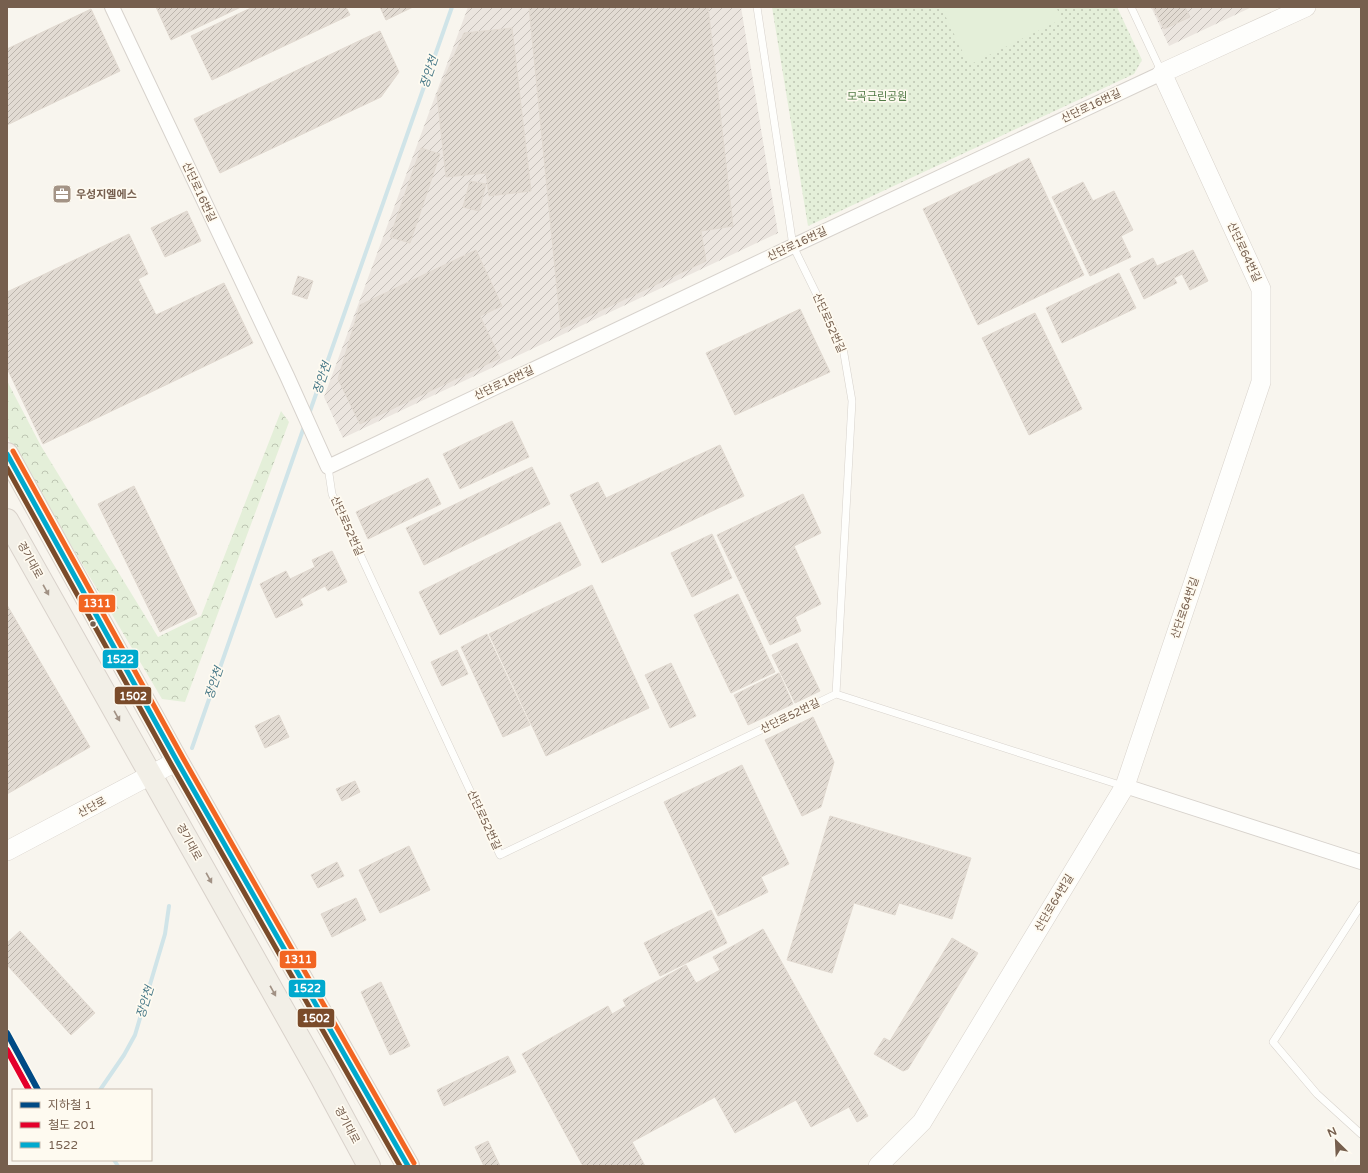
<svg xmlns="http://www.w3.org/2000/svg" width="1368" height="1173" font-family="'Varela Round','Noto Sans KR',sans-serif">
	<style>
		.industrial { fill: url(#industrial-furrows) }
		.grass { fill: url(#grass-dots) }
		.forest { fill: url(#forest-crowns) }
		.pitch { fill: #e4efd9 }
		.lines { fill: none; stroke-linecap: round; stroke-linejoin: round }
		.stream { stroke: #d0e4e8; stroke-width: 4 }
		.building { fill: url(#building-hatch); stroke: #e1d9d0 }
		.lane-casing { stroke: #d7d2cc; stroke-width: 8 }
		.street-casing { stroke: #d7d2cc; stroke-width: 16 }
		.secondary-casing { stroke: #d8d2cb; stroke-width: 20 }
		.primary-casing { stroke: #d9d2cb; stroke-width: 24 }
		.lane { stroke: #fefefc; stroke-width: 7 }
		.street { stroke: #fefefc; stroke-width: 14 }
		.secondary { stroke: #fefefc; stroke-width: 19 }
		.primary { stroke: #f2efe7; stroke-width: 22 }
		.bus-1-casing { stroke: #fefaf0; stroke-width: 8 }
		.bus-2-casing { stroke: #fefaf0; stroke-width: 8 }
		.bus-3-casing { stroke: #fefaf0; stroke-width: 8 }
		.bus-1 { stroke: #00a9ce; stroke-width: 5 }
		.bus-2 { stroke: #7a4b2a; stroke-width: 5 }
		.bus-3 { stroke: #f26522; stroke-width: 5 }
		.rail-1-casing { stroke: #fefaf0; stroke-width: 9 }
		.rail-1 { stroke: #e4002b; stroke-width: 6 }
		.metro-1-casing { stroke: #fefaf0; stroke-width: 9 }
		.metro-1 { stroke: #004a85; stroke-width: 6 }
		.oneway { fill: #a19184 }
		.bus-dot { fill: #765f4e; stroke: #fefaf0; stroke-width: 1.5 }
		.labels { text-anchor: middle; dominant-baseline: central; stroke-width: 3.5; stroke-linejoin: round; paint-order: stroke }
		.park-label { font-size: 11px; fill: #527b46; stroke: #fefaf0 }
		.street-label { font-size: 11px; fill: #765f4e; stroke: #fefaf0 }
		.poi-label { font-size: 11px; font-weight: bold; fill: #765f4e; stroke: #fefaf0; text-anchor: start }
		.water-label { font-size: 12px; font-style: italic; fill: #487988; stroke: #fefaf0 }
		.line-badge { stroke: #fefaf0; stroke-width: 1.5 }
		.badge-label { font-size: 11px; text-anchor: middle; font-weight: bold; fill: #fff }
	</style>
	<defs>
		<pattern id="industrial-furrows" width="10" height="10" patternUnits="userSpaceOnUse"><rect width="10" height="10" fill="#ebe5df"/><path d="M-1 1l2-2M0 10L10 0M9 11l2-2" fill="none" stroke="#c3bdb7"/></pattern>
		<pattern id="grass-dots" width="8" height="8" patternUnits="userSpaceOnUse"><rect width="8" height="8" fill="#e4efd9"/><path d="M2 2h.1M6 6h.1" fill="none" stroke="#bdc5b2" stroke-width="1.8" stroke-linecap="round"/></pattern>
		<pattern id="forest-crowns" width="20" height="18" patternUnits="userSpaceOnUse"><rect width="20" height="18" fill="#e4efd9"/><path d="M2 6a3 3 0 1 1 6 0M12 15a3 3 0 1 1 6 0" fill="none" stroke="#bdc5b2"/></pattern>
		<pattern id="building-hatch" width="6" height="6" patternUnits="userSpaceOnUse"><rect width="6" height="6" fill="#e2dbd3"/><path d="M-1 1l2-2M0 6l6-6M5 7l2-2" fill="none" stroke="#bcb5ad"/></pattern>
	</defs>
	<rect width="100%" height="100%" fill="#f8f5ee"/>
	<!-- industrial -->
	<path class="industrial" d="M468,7H741L778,233L343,438L324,397Z
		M1151,7H1252L1169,46Z"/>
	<!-- grass -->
	<path class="grass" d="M772,7H1117L1142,60L1134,74L808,226Z"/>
	<!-- forest -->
	<path class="forest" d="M7,381L41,446L158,637L201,616L281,411L289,422L185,702L162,699L7,437Z"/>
	<!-- pitch -->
	<path class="pitch" d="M941,7H1056L1062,19L969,65Z"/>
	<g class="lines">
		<!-- stream -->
		<path class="stream" d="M309,414L452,7
			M192,748L305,424
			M100,1090L124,1055L135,1035L165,934L169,906
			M114,1160L118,1166"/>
	</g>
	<!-- building -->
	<path class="building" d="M156,7H241L171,40Z
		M253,7H346L350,15L212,80L191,36Z
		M380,7H413L386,20Z
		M529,7H708L733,226L701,231L706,261L561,329Z
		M1153,7H1185L1190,17L1164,29Z
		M91,9L120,71L7,125V49Z
		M512,28L531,191L489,196L486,173L446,177L437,95L464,33Z
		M380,31L399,72L381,97L220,173L194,119Z
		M421,148L440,154L410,243L390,237Z
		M1029,158L1084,275L978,325L923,209Z
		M470,181L486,184L479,211L463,207Z
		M1083,182L1093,201L1114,191L1133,230L1121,236L1131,257L1090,276L1052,197Z
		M187,211L201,241L165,257L151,228Z
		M129,234L148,274L138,279L156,315L224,283L253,343L43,444L7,368V292Z
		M476,250L502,306L480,316L500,358L360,424L338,379L360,305Z
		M1193,250L1208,281L1190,290L1182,274L1174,278L1177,283L1144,299L1130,269L1153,258L1157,266Z
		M1119,273L1136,308L1062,343L1046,308Z
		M298,276L313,281L307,299L292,294Z
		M800,309L830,372L735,415L706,353Z
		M1035,313L1082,409L1029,435L982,338Z
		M512,421L529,457L460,489L443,454Z
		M720,445L744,496L602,563L570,495L598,482L606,498Z
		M532,467L550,504L424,565L406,528Z
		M428,478L441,504L368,539L356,512Z
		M134,486L197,614L160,632L98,504Z
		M803,494L821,533L794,546L821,604L795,617L801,631L770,645L717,535Z
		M560,522L581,565L440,635L419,592Z
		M712,534L732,578L692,597L671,553Z
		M332,551L347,582L328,591L325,586L300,599L303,605L276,618L260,584L286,571L290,579L315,567L312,560Z
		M592,585L649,708L546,756L489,634Z
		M738,594L775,672L731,693L694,615Z
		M7,605L90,747L7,794Z
		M487,634L530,725L503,737L461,647Z
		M797,643L820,691L795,703L772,655Z
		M457,650L468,674L442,686L431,662Z
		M671,663L696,716L670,728L645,675Z
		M779,673L793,704L748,725L734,695Z
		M279,715L289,737L265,748L255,726Z
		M813,717L834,762L821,807L802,816L765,740Z
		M742,765L789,864L761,877L768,892L718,916L664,802Z
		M355,781L360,792L342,801L336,789Z
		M830,816L971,858L952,919L899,903L895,915L854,903L832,973L787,960Z
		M409,846L430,890L380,913L359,870Z
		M337,862L344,876L318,888L311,875Z
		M356,898L366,920L332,937L321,914Z
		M711,910L727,943L660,976L644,943Z
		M763,929L868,1116L857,1122L849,1107L811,1127L796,1100L735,1133L715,1097L632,1142L645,1166H583L522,1054L608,1006L612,1014L626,1006L623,1000L686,965L696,983L720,970L713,957Z
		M20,931L95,1013L71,1035L7,965V943Z
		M952,938L978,953L908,1069L903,1071L874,1054L884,1038L890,1041Z
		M381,982L410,1046L390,1055L361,992Z
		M508,1056L516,1072L444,1106L437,1090Z
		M488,1141L500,1166H484L475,1147Z"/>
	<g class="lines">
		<!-- lane casing -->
		<g class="lane-casing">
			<path id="lane" d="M1131,7L1162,73
				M328,467L332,494L500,855L836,694L852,401L843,348L793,246L757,7
				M836,694L1123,786
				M1361,905L1273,1042L1317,1094L1361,1134"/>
		</g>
		<!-- street casing -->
		<g class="street-casing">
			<path id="street" d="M112,7L287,376L328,467L793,246L1162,73
				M1125,786L1361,862"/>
		</g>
		<!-- secondary casing -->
		<g class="secondary-casing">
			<path id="secondary" d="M7,851L177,761
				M878,1166L922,1122L1125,786L1261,382V289L1162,73L1306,7"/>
		</g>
		<!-- primary casing -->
		<g class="primary-casing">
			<path id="primary" d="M7,454L177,761L408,1166
				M7,520L321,1077L369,1166"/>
		</g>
		<!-- lane -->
		<use href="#lane" class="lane"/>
		<!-- street -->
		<use href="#street" class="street"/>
		<!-- secondary -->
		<use href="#secondary" class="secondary"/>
		<!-- primary -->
		<use href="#primary" class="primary"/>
		<!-- bus-1 casing -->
		<g class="bus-1-casing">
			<path id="bus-1" d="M7,454L177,761L408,1166"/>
		</g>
		<!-- bus-2 casing -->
		<g class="bus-2-casing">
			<path id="bus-2" d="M7,468L171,764L400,1166"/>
		</g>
		<!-- bus-3 casing -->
		<g class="bus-3-casing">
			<path id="bus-3" d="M13,451L183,758L414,1163"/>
		</g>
		<!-- bus-1 -->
		<use href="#bus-1" class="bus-1"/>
		<!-- bus-2 -->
		<use href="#bus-2" class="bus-2"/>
		<!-- bus-3 -->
		<use href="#bus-3" class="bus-3"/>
		<!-- rail-1 casing -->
		<g class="rail-1-casing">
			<path id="rail-1" d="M7,1050L29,1090"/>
		</g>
		<!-- rail-1 -->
		<use href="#rail-1" class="rail-1"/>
		<!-- metro-1 casing -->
		<g class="metro-1-casing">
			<path id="metro-1" d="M7,1033L38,1090"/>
		</g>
		<!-- metro-1 -->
		<use href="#metro-1" class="metro-1"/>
	</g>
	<!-- one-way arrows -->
	<defs><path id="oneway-solid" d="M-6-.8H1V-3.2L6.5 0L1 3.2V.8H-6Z"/></defs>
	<g class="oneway">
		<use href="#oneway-solid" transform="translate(46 590) rotate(61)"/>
		<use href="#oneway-solid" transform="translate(117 716) rotate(61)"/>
		<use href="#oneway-solid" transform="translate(209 878) rotate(61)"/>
		<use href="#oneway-solid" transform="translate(273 991) rotate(61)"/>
	</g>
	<!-- icons -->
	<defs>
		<g id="office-square" transform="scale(1)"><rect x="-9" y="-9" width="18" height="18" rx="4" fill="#a49486" stroke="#fefaf0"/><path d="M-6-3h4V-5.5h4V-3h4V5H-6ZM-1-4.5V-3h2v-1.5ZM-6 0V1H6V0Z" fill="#fff"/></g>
	</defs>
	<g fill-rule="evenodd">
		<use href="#office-square" x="62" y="194"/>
	</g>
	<!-- markers -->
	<circle class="bus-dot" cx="93" cy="624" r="3.5"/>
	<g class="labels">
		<!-- park labels -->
		<g class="park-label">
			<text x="877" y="96">모곡근린공원</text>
		</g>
		<!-- street labels -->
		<g class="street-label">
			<text transform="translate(1091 106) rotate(-25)">산단로16번길</text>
			<text transform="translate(199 192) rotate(65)">산단로16번길</text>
			<text transform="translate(797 244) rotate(-25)">산단로16번길</text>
			<text transform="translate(1244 252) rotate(65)">산단로64번길</text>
			<text transform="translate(829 323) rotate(66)">산단로52번길</text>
			<text transform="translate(504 383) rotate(-25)">산단로16번길</text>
			<text transform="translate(347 526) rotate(66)">산단로52번길</text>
			<text transform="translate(30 560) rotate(61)">경기대로</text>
			<text transform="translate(1185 608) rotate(-71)">산단로64번길</text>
			<text transform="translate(790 716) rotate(-26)">산단로52번길</text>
			<text transform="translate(92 807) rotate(-28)">산단로</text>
			<text transform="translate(484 820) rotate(65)">산단로52번길</text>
			<text transform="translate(189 842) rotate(61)">경기대로</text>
			<text transform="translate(1054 903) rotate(-59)">산단로64번길</text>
			<text transform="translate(347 1125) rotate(62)">경기대로</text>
		</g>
		<!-- poi labels -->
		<g class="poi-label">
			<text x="76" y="194">우성지엘에스</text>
		</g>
		<!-- water labels -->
		<g class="water-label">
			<text transform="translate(429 72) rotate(-71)">장안천</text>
			<text transform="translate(322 378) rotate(-71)">장안천</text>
			<text transform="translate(214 683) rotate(-71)">장안천</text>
			<text transform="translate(145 1002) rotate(-73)">장안천</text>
		</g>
	</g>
	<g class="line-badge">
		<rect x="78" y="594" width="38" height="19" rx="4" fill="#f26522"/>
		<rect x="102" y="649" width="37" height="20" rx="4" fill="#00a9ce"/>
		<rect x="114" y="686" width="38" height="19" rx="4" fill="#7a4b2a"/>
		<rect x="279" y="950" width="38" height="19" rx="4" fill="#f26522"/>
		<rect x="288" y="979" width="38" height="19" rx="4" fill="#00a9ce"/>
		<rect x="297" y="1008" width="38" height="20" rx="4" fill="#7a4b2a"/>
	</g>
	<g class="badge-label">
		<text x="97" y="607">1311</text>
		<text x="120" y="663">1522</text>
		<text x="133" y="700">1502</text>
		<text x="298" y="963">1311</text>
		<text x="307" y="992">1522</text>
		<text x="316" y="1022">1502</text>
	</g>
	<!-- border -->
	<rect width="1368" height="1173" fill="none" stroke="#765f4e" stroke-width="16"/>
	<!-- legend -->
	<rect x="12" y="1089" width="140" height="72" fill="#fefaf0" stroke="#c8bcaf"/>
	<rect x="20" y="1102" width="20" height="6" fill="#004a85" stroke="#c8bcaf"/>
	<text x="48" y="1109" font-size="12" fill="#765f4e">지하철 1</text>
	<rect x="20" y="1122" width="20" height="6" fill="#e4002b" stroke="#c8bcaf"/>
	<text x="48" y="1129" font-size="12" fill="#765f4e">철도 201</text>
	<rect x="20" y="1142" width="20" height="6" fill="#00a9ce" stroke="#c8bcaf"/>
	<text x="48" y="1149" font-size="12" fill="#765f4e">1522</text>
	<!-- north arrow -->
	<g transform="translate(1336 1141) rotate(336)" stroke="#fefaf0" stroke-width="3" paint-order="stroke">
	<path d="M0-3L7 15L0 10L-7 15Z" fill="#765f4e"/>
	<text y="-6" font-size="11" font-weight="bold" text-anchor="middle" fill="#765f4e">N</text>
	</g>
</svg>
